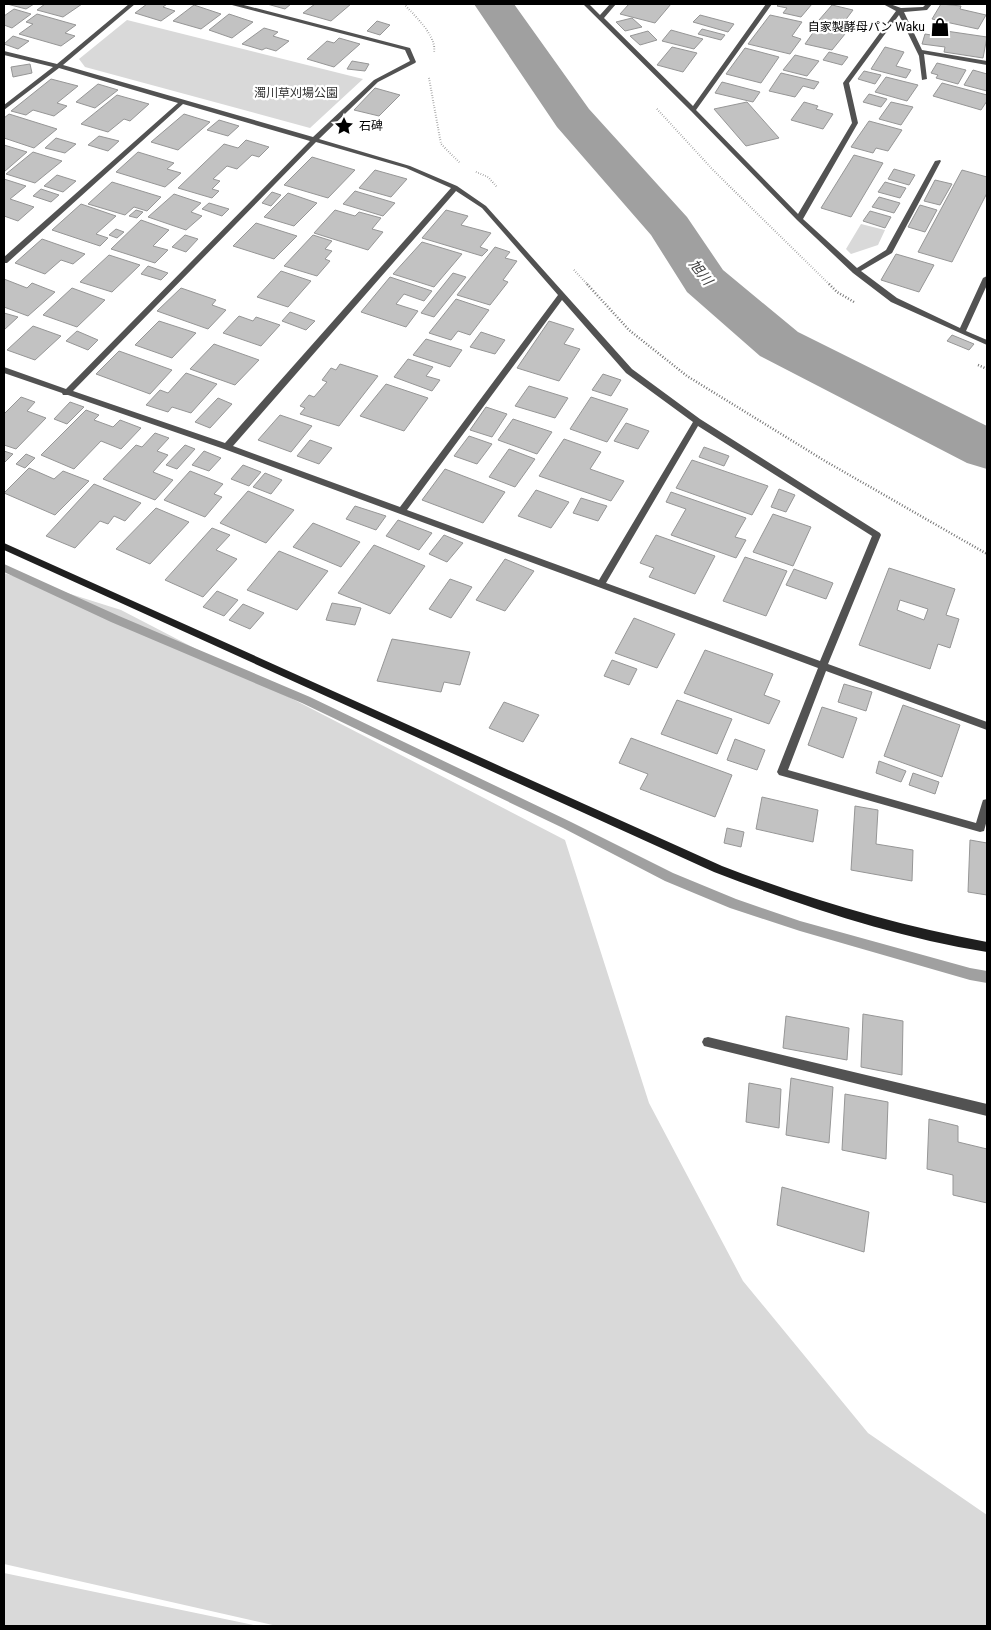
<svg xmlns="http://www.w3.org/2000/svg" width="991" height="1630" font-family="Roboto,'Noto Sans JP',sans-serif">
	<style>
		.green { fill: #d9d9d9 }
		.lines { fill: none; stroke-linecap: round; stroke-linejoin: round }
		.stream { fill: #a0a0a0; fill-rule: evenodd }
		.river { fill: #a0a0a0; fill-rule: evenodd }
		.building { fill: #c2c2c2; stroke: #969696; fill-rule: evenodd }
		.path-far1 { stroke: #747474; stroke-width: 2; stroke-dasharray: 0.5 2; stroke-linecap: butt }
		.path { stroke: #747474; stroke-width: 2.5; stroke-dasharray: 1 2; stroke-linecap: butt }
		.street { fill: #525252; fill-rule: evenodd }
		.secondary { fill: #1f1f1f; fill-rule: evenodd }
		.labels { text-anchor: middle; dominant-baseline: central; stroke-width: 4.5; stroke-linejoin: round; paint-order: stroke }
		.far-poi-label { font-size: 12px; fill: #000; stroke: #fff; text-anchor: end }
		.far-park-label { font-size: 12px; fill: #303030; stroke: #fff }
		.far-water-label { font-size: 14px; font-style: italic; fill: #414141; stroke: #fff }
	</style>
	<rect width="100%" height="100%" fill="#fff"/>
	<!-- green -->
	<path class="green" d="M127,20L363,79L310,128L85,67L79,59Z
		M861,224L885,230L878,245L851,254L846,249Z
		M4,573L121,610L565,840L649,1103L743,1281L868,1433L987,1515V1626H277L4,1564Z
		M4,1573L259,1626H4Z"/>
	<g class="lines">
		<!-- stream -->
		<path class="stream" d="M4,564L119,616L310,697L571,822L673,873L736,899L800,921L970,968L987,971V983L970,980L800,931L730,908L665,881L563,828L302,703L111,622L4,572Z"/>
		<!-- river -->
		<path class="river" d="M474,4H514L589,109L687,217L723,270L798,332L987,426V469L967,463L760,356L687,292L651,235L557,127Z"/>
	</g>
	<!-- building -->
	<path class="building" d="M7,4H34L26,9Z
		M45,4H82L63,17L37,10Z
		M147,4H167L163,7L175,11L161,21L135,13Z
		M267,4H291L285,9Z
		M315,4H351L331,21L303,13Z
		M629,4H671L655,23L620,14Z
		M779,4H812L801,17L783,13L787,8L777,6Z
		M941,4L961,6L960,9L986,15L978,29L932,19Z
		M194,5L221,14L201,29L173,21Z
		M832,5L853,10L841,26L819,20Z
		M14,9L31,14L12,28L4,25V16Z
		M37,14L76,25L65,33L75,36L61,46L19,34L33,24L26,22Z
		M229,14L253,22L232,38L209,30Z
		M700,15L734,24L728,32L693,22Z
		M770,15L802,22L792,36L801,39L790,54L748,44Z
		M632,18L642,27L625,31L616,22Z
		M377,21L390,25L380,35L367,31Z
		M817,27L845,34L832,50L805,44Z
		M264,28L278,32L273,36L289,41L276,51L266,48L262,50L242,44Z
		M702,29L725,35L721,40L698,34Z
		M671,30L703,39L694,49L662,41Z
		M648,31L657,40L640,45L630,36Z
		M946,31L987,37L983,58L944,52L945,47L922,44L925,34L944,37Z
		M13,36L29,41L18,49L4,44Z
		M339,38L360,44L334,67L307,59L327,41L334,43Z
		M672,47L697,53L683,72L657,65Z
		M885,47L904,52L896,66L911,70L906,78L871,69Z
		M745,48L779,57L761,83L726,74Z
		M829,52L848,57L842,65L823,60Z
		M795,55L819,61L807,76L783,70Z
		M352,61L369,64L365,71L347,69Z
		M937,63L966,70L958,84L936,78L938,75L931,73Z
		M30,64L32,73L13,77L11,67Z
		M973,70L987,74V91L964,85Z
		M864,71L881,75L875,84L858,79Z
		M781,73L819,82L814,89L803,86L795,97L769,91Z
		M886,77L918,85L907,101L875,92Z
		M51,79L78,86L57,103L67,106L54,116L33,110L26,115L11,111Z
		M722,82L760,92L753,102L715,93Z
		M942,83L987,95V101L981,110L933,96Z
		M98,84L118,90L95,108L76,102Z
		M375,88L400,95L379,116L354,110Z
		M869,94L887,99L881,107L863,102Z
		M117,95L149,104L130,121L124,119L108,132L81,124Z
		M747,102L779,138L746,146L714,109Z
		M804,102L818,106L816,109L833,114L823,129L791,120Z
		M891,102L913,107L901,125L879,119Z
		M9,114L57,129L34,148L4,138V118Z
		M184,114L210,122L178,150L151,142Z
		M219,120L239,126L228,136L207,130Z
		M869,121L902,130L888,151L876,148L873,153L851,147Z
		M99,136L119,141L108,151L88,145Z
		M56,138L76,144L65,153L45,148Z
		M246,140L269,147L259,157L252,155L237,169L227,166L213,179L220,181L212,189L219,191L212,198L178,188L224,144L238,148Z
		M4,145L27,152L4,172Z
		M33,152L62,161L35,183L6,174Z
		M138,152L174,163L167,169L181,173L165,187L116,172Z
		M854,155L883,163L851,217L821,208Z
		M312,157L355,170L328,198L284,185Z
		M894,169L915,175L909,185L888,179Z
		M375,170L407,179L391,197L359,188Z
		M962,170L987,177V193L952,262L918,252Z
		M57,175L76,181L63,192L44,186Z
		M4,179L26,186L10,199L34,207L18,221L4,216Z
		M935,180L952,184L940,205L924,201Z
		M112,182L161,197L147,211L134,207L125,215L88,204Z
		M885,182L906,188L900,198L878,192Z
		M41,189L59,195L51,202L33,196Z
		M355,191L395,203L383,216L343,204Z
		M272,192L281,195L271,206L262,203Z
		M288,193L317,203L294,226L264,217Z
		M174,194L201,203L191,212L202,216L186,230L148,217Z
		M879,197L900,203L894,213L872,207Z
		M209,203L229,209L222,216L202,209Z
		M81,204L116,216L96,234L108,238L100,246L52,230Z
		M920,205L937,210L925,232L908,227Z
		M136,210L143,212L137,218L129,216Z
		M335,210L355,216L359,212L381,218L372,229L383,232L368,250L314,233Z
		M446,210L468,216L461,225L491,233L480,247L488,250L482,256L422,238Z
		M870,211L891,217L885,228L863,221Z
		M141,220L169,230L153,246L168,250L155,263L111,249Z
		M256,223L297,236L274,259L233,246Z
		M116,229L124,232L117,238L109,235Z
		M185,235L198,239L186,252L172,247Z
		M313,235L332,241L325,249L332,251L325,259L330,261L317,276L284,266Z
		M42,239L85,254L73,264L61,260L45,274L15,263Z
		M422,242L462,254L434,287L393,274Z
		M495,247L510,252L505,258L517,261L503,280L508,282L490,305L457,295Z
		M896,254L934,265L919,292L881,280Z
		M109,255L140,265L112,292L80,282Z
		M148,266L168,273L161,280L141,274Z
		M281,271L311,281L288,307L257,297Z
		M453,273L466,277L434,317L421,313Z
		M390,277L432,291L424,301L404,294L396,304L418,311L406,327L361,312Z
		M4,279L27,288L32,283L55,292L28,316L4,307Z
		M72,288L105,300L77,327L43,315Z
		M181,288L216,300L212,305L226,310L208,329L157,311Z
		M456,299L489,310L470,335L458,331L451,340L429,333Z
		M290,312L315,321L306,330L282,321Z
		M4,313L18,317L4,330Z
		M239,316L253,321L256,317L280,325L261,346L223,333Z
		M159,321L196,333L172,358L135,345Z
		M549,321L574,329L564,344L580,349L559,381L517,368Z
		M33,326L61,336L35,360L7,350Z
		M77,331L98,340L88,350L66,341Z
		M481,332L505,340L495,354L470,347Z
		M952,335L974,344L969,350L947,341Z
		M426,339L462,350L450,367L413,355Z
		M214,344L259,360L235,385L190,369Z
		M119,351L172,370L150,394L96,374Z
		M408,359L433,367L426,376L440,380L432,391L394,377Z
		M340,364L378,376L339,426L300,414L305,408L300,406L309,395L314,397L327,382L322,380L331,368L336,370Z
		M186,373L217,384L191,413L172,407L168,412L146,405L160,390L168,393Z
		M603,374L621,380L611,396L592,390Z
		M386,384L428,398L404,431L360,416Z
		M529,386L568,398L555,418L515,406Z
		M21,397L35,402L27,411L46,418L16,449L4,445V414Z
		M591,397L628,409L607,442L570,429Z
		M218,398L232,404L210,428L195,422Z
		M70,402L84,407L67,424L54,419Z
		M486,407L507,414L492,437L470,430Z
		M86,410L99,415L94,420L113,427L120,420L141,428L121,449L101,441L74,469L41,455Z
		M280,415L312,426L291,452L258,440Z
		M513,419L552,432L537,454L498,440Z
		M626,423L649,431L638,449L614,441Z
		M155,433L169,438L157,451L168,455L153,472L173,480L155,500L103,479L136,445L142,447Z
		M469,436L492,444L477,464L454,456Z
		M564,439L601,452L590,469L624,481L611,501L539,476Z
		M310,440L332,448L319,464L297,456Z
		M185,445L195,449L177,469L166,465Z
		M704,447L729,456L724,466L699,457Z
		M509,449L535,459L515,487L489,477Z
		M4,451L13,454L4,463Z
		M204,451L221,458L209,471L192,465Z
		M26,454L35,458L25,468L16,464Z
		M692,460L768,486L752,515L676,488Z
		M243,465L261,472L249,486L231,479Z
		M29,468L54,479L63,471L89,481L55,515L4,493Z
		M445,469L505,492L483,523L422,500Z
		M190,471L223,484L214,494L222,497L205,517L164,500Z
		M265,473L282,480L271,494L253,487Z
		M94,484L141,503L125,521L114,516L108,524L100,521L75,548L46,536Z
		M779,489L795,495L786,512L771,507Z
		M536,490L569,502L551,528L518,516Z
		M248,491L294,510L266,543L220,523Z
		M671,492L746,518L735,537L746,540L736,558L671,535L686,509L666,502Z
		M581,498L607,506L598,521L573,513Z
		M355,506L386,516L376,530L346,519Z
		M156,508L189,522L150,564L116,549Z
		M773,514L811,527L793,566L753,552Z
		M398,520L432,533L419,550L386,536Z
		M313,523L360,542L341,567L293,547Z
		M212,528L230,535L216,550L237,559L203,597L165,580Z
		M444,535L463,543L447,562L429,554Z
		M656,535L715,556L695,594L649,577L654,568L640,563Z
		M374,545L425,566L390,614L338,593Z
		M279,551L328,571L297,610L247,590Z
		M745,557L787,571L766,616L723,601Z
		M505,559L534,571L505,611L476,600Z
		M889,568L955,589L946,615L959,619L950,648L938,644L930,669L859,645ZM900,600L928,609L924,620L897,610Z
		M794,569L833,583L826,599L786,585Z
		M450,579L472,587L451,618L429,609Z
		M217,591L238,600L224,616L203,607Z
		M332,603L361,608L355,625L326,620Z
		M243,604L264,613L250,629L229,620Z
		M634,618L675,634L657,668L615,653Z
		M392,639L470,652L460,685L444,682L441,692L377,681Z
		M705,650L773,674L764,695L780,701L769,724L684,693Z
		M612,660L637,669L629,685L604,676Z
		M844,684L872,692L866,711L838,702Z
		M677,700L732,719L717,754L661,734Z
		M504,702L539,715L523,742L489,728Z
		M903,705L960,725L942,777L884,756Z
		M822,707L857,718L843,758L808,745Z
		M631,738L732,775L715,817L640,789L648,774L619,763Z
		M735,739L765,750L757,770L727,760Z
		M879,761L906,771L901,782L876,773Z
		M913,773L939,782L935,794L909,785Z
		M762,797L818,810L813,842L756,829Z
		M855,806L878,810L876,844L913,850L912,881L851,870Z
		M727,828L744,832L741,847L724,843Z
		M970,840L987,843V895L968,892Z
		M863,1014L903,1021L902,1075L861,1067Z
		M786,1016L849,1028L847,1060L783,1048Z
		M791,1078L833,1087L829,1143L786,1135Z
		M749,1083L781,1089L779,1128L746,1122Z
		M845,1094L888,1102L886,1159L842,1150Z
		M929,1119L958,1126V1142L987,1149V1203L953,1195V1175L927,1169Z
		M782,1187L869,1212L864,1252L777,1225Z"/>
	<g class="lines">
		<!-- path-far1 -->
		<path class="path-far1" d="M404,4C414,15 437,36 434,52
			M429,78L441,144L460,163
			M657,109L714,171L830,285
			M476,172L488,177L497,187
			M574,270L588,285"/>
		<!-- path -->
		<path class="path" d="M587,284L629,330L687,376L825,461L987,554
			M829,284L837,292L854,302
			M978,365L987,369"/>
		<!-- street -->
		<path class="street" d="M129,4H135L63,65L313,137L374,80L410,61L405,50L232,5L231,4H240L410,48L416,62L415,63L378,82L319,139L410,166L457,186L486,206L632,369L700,419L880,533L881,535L828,664L987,722V730L826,671L788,770L976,823L982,803L983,800L987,799V820L984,831L980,832L779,775L777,772L818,668L224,449L68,395H63L62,393L4,373V367L66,389L310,141L183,104L7,263H4V257L178,103L59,68L4,110V105L53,67L4,55V51L57,64ZM316,142L406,168L451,188L225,443L73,391ZM456,191L482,208L558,295L400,507L233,446ZM562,300L626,373L693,422L599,580L407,510ZM698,426L872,536L820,661L606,583Z
			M583,4H589L600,15L610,4H616L604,18L693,106L766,4H772L696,110L798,214L852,123L843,83L896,11L883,4H890L901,8L923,7L926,4H932L927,10L904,12L922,50L987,61V65L924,54L927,79L922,80L919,56L899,15L849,83L858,123L803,219L857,268L886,250L935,161L940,160L941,161L892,253L861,271L897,298L960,328L983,278L987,276V285L966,331L987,340V345L891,302L853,273L797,220L691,111Z
			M708,1037L987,1104V1116L708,1047L704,1046L702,1042L704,1038Z"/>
		<!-- secondary -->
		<path class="secondary" d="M4,543L722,866C808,899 896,925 987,942V952C894,937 803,906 714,872L4,550Z"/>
	</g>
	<!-- icons -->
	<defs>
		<g id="shop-bare" transform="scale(1.5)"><path d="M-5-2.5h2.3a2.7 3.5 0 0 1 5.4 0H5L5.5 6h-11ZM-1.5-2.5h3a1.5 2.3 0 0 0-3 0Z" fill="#000" stroke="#fff" stroke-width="2.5" paint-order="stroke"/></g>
		<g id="sight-bare" transform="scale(1.5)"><path d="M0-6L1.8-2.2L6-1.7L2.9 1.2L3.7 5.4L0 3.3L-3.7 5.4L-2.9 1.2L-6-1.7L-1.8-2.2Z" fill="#000" stroke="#fff" stroke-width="2.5" paint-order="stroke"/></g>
	</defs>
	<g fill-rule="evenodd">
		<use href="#shop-bare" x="940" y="27"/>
		<use href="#sight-bare" x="344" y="126"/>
	</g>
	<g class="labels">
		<!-- far-poi labels -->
		<g class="far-poi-label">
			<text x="925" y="27">自家製酵母パン Waku</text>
			<text x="359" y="126" text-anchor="start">石碑</text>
		</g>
		<!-- far-park labels -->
		<g class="far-park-label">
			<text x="296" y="93">濁川草刈場公園</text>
		</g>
		<!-- far-water labels -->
		<g class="far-water-label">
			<text transform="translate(701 272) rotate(52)">旭川</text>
		</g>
	</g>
	<!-- border -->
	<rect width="991" height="1630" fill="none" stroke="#000000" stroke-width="10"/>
</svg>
